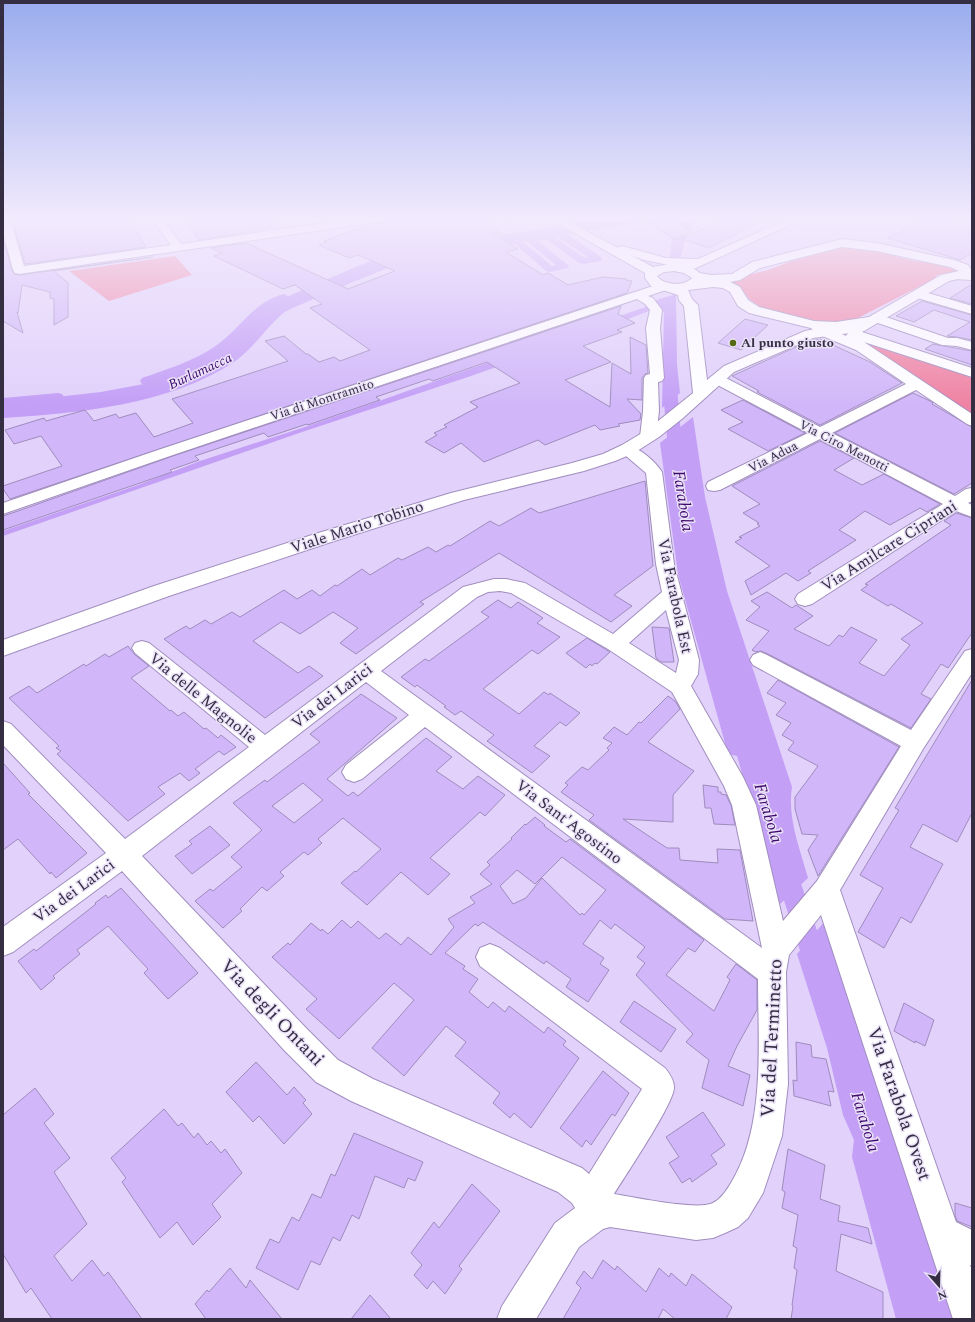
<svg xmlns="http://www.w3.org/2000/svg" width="975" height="1322" font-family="Spectral,serif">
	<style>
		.green { fill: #ef83a3 }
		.water { fill: #c39ff6 }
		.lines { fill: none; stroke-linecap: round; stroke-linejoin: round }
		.canal { fill: #c39ff6; fill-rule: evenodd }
		.river { fill: #c39ff6; fill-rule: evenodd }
		.building { fill: #d1b7f9; stroke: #9f8cbd; fill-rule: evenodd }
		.minor-casing { stroke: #a18ebf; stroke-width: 2 }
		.major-casing { stroke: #a18ebf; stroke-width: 2 }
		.minor { fill: #fff; fill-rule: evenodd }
		.major { fill: #fff; fill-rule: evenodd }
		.poi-dot { fill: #566916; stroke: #eae2f8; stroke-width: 1.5 }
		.labels { text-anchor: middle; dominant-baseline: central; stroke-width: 3; stroke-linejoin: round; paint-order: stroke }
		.far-poi-label { font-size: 13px; font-weight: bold; fill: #352d42; stroke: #eae2f8; text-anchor: start }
		.far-street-label { font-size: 13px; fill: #352d42; stroke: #eae2f8 }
		.far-water-label { font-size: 14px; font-style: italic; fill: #3f086c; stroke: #eae2f8 }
		.street-label { font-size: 16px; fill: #352d42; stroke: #eae2f8 }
		.water-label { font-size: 17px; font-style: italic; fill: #3f086c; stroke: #eae2f8 }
		.near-street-label { font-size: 19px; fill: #352d42; stroke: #eae2f8 }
	</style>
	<rect width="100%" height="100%" fill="#e1d1fb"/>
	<!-- green -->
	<path class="green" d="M844,247C869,246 891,256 915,261C928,263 946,262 957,270L955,272L937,275L934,279L854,320L843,323H826L762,308L749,299L743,291L733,285L720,282L768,270L794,260Z
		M175,256L192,275L109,301L69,271Z
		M870,342L972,376V414L866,344Z"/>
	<!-- water -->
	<path class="water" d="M683,219H697L688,231L680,259L670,257L672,238Z
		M676,294L677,364L680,393L662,408L664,312L657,308L570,341L468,377L299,433L3,536V531L138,485L200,461L308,426L651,305L653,301Z
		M693,417L705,497L727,591L792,787C787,818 800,849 808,878L780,904L737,756L728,754L678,574L660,443Z
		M825,921L954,1319H896L852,1157L854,1140L843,1115L827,1048L797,954Z"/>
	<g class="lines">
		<!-- canal -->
		<path class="canal" d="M622,219H644L640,222L568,235L601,257L602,259L601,261L583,264L579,263L547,240L538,241L569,266L568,268L550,272L546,271L515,244L511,243L482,247L477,244L482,241L512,237L521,240L552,266L556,265L526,241L524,239L526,237L552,235L585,258L588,257L553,234L555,232Z
			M406,254L410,255L411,257L410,259L291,307C269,322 256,347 234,362C169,405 79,413 3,418V410C78,405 161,399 226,357C248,342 261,318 283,303Z
			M284,294L289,297L288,299L264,311L227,348L213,359L192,369L150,384H142L140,381L142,378C168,369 194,361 217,345C241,328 253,302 284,294Z
			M670,372L674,373L676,376L683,457L681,460L676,461L671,460L669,457C668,443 660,382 666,373Z
			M58,393L62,394L64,397L62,400L3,406V398Z
			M785,859L793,862L796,869L828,963L825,971L816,975L807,971L804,963L774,869L777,862Z"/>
		<!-- river -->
		<path class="river" d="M590,219H620L618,222L562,236L411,258L370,274L277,315L241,352L228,362L191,383L157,394L101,406L3,417V403L101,392L144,384L175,373L214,354L227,344L263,307L358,266L402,249L562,226Z"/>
	</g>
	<!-- building -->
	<path class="building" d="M18,219H129L146,247L25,264L12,220Z
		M209,219H272V228L199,240L187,223Z
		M384,219H487L502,233L494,234L518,249L506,252L543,275L548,273L568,285L603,277L626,279V280L632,281L627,293L10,499L3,489V486L62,466L41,436L14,444L5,430L44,418L46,421L85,410L94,421L116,414L119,418L136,413L154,437L193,423L172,399L288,361L265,341L284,336L306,354H308L319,362L334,357L340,361L370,350L310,308L322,304L295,285L283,289L214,256L222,253L211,248L246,243L348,289L395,271L358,255L349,258L319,245L327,242L324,241L367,225L379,223Z
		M643,219H671L692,232L674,239Z
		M724,219H765L709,248L682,239Z
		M924,219H944L972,227V253L960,260L888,238Z
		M3,238L12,270L14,274L19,275L153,257L54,271L68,283V317L54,325V299L50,298V292L22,285L18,313L17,312L23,333L3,321Z
		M972,284V304L950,298Z
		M922,301L972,315V340L957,337L947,336L970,322L934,310L914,322L896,316Z
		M621,306L618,314L635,323L617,330L622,332L583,346L611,362L565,380L610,407L612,363L631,374L630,337L646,345L648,373L645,374L642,378V400L627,399L641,414L640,420L618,424L620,426L600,430L595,425L545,445L538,440L484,462L461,443L444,453L425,442L437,435L434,433L447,427L444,425L478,407L470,402L520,383L487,362L433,381L429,379L376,397L380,400L308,425L307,424L268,437L264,433L195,456L199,460L170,470L172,472L3,530V516L18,511L170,457Z
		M745,319L768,325L741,350L718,343Z
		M820,339L870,362L902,383L820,425L757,392L759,391L732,376L809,341Z
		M933,344L972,351V365L925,349Z
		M913,393L930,401L933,403L932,404L972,427V483L954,494L835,433Z
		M743,400L805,433L768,451L728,429L743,422L721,410Z
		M820,441L854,458L834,470L862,485L884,474L940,504L927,512L920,508L890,525L865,511L839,530L856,540L808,571L811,573L798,581L786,573L751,595L745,581L770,566L735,542L742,538L739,537L760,526L757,524L759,523L743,513L760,504L732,486Z
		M645,481L653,566L614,595L632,606L611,622L499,553L420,602L424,604L356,654L340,643L358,628L333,612L300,634L281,622L253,641L298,673L309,666L323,676L265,718L164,639L186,626L190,629L205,620L211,624L232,612L240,617L284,590L297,599L312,590L320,596L335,585L337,586L362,569L370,575L398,558L402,560L428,547L436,552L448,545L450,546L490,521L499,526L531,508L539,513Z
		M956,513L972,518V633L948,668L941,664L921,694L931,699L911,728L768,654L761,651L756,652L752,650L769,631L746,620L760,607L751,601L767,592L792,608L796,605L813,616L794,629L829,646L839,635L843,637L851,627L877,640L859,663L884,676L910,645L901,639L923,623L891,604L888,606L861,590L868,585L865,584L951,525L944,521Z
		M498,600L511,608L518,602L543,618L537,623L560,637L538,654L532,650L483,689L519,714L544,692L549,695L550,693L580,713L566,726L560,722L534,746L550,756L532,773L487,741L494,735L461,711L455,715L444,707L446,706L417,685L415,687L401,677L425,659L429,661L489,617L481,612Z
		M652,627L669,628L674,662H661L656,658Z
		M587,638L610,652L597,664L595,663L592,666L590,664L586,668L566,653Z
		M128,646L134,654L149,666L131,678L170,711L171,710L178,716L184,712L204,729L206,728L218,738L221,735L236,747L224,755L219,751L195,769L200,773L189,781L180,773L158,787L165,794L128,821L57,754L61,751L56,748L59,746L9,698L29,686L37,693L84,664L86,666L105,654L109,657Z
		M778,680L899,747L818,876L808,850L818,835L802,834L795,809V797L818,766L788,750L794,742L782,735L791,723L776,715L786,703L767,693Z
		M972,680V813L957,842L923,824L910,847L943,864L911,923L901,917L884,948L858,932L883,888L860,875L899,810L895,808L901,798Z
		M361,694L397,718L327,779L348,796L353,792L358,796L426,738L452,757L436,771L463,789L478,776L505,795L485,816L480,812L430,858L450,874L428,895L401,872L367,905L341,883L355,871L356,872L381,849L343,818L318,839L322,843L308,855L304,852L280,872L284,876L267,891L262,887L240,909L242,911L223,928L195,901L210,889L213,891L242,867L231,857L262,830L233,803L265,780L267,782L320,742L310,734ZM303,783L323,800L294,823L272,806Z
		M668,696L675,701L680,709L648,742L694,771L673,795V822L623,819L667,848H679L680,860L718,863L717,849L740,850L753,921L725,919L589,820L594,815L561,792L568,785L565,783L582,767L588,770L609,750L607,748L612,743L603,738L614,727L627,735L639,722L641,723Z
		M3,763L30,793L28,794L87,853L56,878L51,872L50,874L18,839L3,850Z
		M703,785L718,787V792H721V794L726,795L731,805L735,825L714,824L711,808H705Z
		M535,817L545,825L544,826L566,842L570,839L704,940L695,952L688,948L666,975L714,1011L730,980L727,977L736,964L757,980V1010L737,1046L728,1066L750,1075L743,1106L702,1088L709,1060L686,1042L693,1034L636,975L645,963L637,957L645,947L615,924L611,929L600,920L583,944L604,958L600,964L609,970L588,1002L566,987L571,979L546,961L544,964L483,922L478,926L475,924L445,953L465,966L463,969L478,979L469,992L488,1008L493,1002L505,1012L509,1006L544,1033L548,1027L566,1041L563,1045L579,1058L531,1128L514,1113L510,1118L493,1103L500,1093L455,1056L466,1042L446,1026L404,1076L372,1048L414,1000L394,983L339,1039L306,1009L317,999L272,957L288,943L290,945L311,923L321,931L322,929L328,934L342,920L351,928L358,921L379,939L386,933L401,945L408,937L431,955L454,927L448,919L475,903L470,897L492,884L480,874L490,865L487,862L512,839L511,838L525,824L526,825ZM562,857L606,890L584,915L582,913L580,915L542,878L526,898L513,904L500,886L517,870L535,884Z
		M210,826L230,845L192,874L175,856L192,844L189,841Z
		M121,888L198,973L168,999L144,973L148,969L108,926L77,950L80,954L53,976L55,978L41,990L18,961L34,949L36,951L96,904L95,903L106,895L108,898Z
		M634,1001L676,1029L661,1052L620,1022Z
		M904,1003L934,1020L925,1046L915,1041V1043L894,1031Z
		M796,1042L811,1045L812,1057L826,1059L834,1092L828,1091L831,1106L794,1096L793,1080L797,1081Z
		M256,1062L287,1095L294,1087L306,1100L303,1103L312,1114L284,1144L259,1116L253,1122L226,1092Z
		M603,1071L629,1093L615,1116L612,1114L591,1145L586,1140L582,1147L560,1128Z
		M35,1088L54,1114L44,1123L70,1158L54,1172L87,1224L54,1256L72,1281L92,1260L104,1276L108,1272L142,1319H52L31,1288L26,1293L3,1254V1115Z
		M164,1109L178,1126L182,1123L194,1138L198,1133L207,1145L211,1141L221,1153L225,1149L242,1173L212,1204L221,1217L193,1245L177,1222L160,1238L122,1182L126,1178L111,1158Z
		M703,1112L725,1145L711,1155L717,1164L692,1182L690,1178L682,1183L669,1163L679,1157L666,1137Z
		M354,1133L423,1162L415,1181L408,1178L404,1188L375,1176L359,1219L352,1215L340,1241L333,1237L320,1265L311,1261L298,1290L256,1268L270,1239L279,1243L292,1217L299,1221L312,1194L321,1198L331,1174L335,1176Z
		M788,1149L825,1165L820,1199L840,1206L838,1221L868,1228L872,1244L841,1234L836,1271L883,1292V1319H791L793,1306L792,1305L797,1270L794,1268L797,1248L793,1246L798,1215L782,1208L785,1192L782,1190Z
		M472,1184L500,1211L459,1266L462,1269L445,1294L433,1281L427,1289L414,1275L422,1265L411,1253L434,1222L439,1228Z
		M955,1203L972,1208V1227L957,1221L955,1215Z
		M603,1260L615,1270L617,1266L646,1292L659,1268L669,1277L671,1273L686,1286L692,1274L732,1307L726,1319H675L663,1309L658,1319H563L581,1288L576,1283L584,1271L592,1279Z
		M230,1268L246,1288L250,1280L282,1319H206L195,1304L207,1290L209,1292Z
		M370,1295L391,1319H351Z"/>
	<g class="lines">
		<!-- minor casing -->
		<g class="minor-casing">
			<path id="minor" d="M3,219H10L24,266L171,245L152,219H163L181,244L352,219H383L378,222L19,274L15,273L13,270L3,232Z
				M788,219H803L696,268L679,272L675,271L673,268L674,266L644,260L618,251L616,249L618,247L622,246L666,258L698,259Z
				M959,272H972V280L955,279L953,276L955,273Z
				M665,282L669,283L671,286L669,289L648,296L653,298L662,310L660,328L664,378L662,381L658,382L659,411L656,437L654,440L648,442L642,440L640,437L643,411L644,378L646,375L650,374L646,328L650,310L645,304L637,299L170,456L3,514V503L158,450Z
				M918,290L972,306V314L914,297L912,294L914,291Z
				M877,314L948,338H957L972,342V350L957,346L942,345L872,321L871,318L872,315Z
				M814,321L846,336L854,325H864L866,328L862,332L972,368V377L864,342L972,414V426L967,424L916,390L832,433L955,496L966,489L972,488V501L968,503L972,505V517L956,511L812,604L805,606L798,604L795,599L798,594L943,504L820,439L720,490L714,491L708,490L706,486L708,482L808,433L712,382L710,379L712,376L717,375L722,376L820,427L906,384L856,350L820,335L807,325L809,322Z
				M627,445C640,448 655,461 662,472L674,564L699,660L698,674L691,686L743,777L756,805L783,921L817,881L901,746L753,665L750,660L753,655L760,652L767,655L911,730L965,651L972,649V673L923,749L840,890L956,1222L972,1230V1265H970L972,1270V1319H953L821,915L789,955L786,972L788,1084L782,1136L763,1193L748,1218L738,1227L725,1233L713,1238L696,1240L610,1227L603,1229L579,1247L536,1319H497L502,1306L555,1223L575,1208L572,1203L558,1192L351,1101L316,1082L284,1050L122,871L13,952L3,956V927L106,853L3,745V721L11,724L125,839L249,747L135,653L132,648L135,643L142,641L149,643L265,735L463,587L494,579H506L525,583L613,634L662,592L656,564L646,473L619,450L621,447ZM500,591L511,593L608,649L672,692L724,786L732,805L762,948L381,671L477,597L488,592ZM666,610L679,660L676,673L629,643ZM366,682L409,715L346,765L342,772L346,779L354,782L362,779L425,727L758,979C758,1043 766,1126 731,1183C726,1191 721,1199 713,1203C698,1211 634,1197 614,1194C625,1176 675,1102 674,1087C674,1080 669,1073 665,1068L500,948L490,944L480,948L476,957L480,966L642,1089L589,1174L582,1168L373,1079L338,1060L306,1028L142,856Z"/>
		</g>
		<!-- major casing -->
		<g class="major-casing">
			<path id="major" d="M550,219H564L653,267L675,263L693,268L700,273L711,275L732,274L752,262L842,239L877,243L954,260L968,265L972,271L967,277L949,281L864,331L813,338L734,372L683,418L659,437L634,453L615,461L584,471L464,500L328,543L169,596L3,656V640L154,586L315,534L451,493L572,463L603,454L622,445L647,430L693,393L684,306L679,300L678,295L651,286L645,278V273ZM842,247L877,251L950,267L959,271L941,275L869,317L836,322L814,321L759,307L748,300L740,287L730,282L740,280L760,268ZM675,271L684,273L692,278C684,287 663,285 657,276L664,272ZM713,287L723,288L730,292L738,306L749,313L815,329L805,331L724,366L707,380L698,305L692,299L688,290Z"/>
		</g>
		<!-- minor -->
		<use href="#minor" class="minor"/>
		<!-- major -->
		<use href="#major" class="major"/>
	</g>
	<!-- sky -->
	<linearGradient id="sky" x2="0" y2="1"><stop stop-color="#99acee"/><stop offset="0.54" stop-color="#f2eafd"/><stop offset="1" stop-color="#f2eafd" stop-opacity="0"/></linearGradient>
	<rect width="975" height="405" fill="url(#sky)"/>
	<!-- markers -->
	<circle class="poi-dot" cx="733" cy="343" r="4"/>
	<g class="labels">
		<!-- far-poi labels -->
		<g class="far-poi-label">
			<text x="741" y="343">Al punto giusto</text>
		</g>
		<!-- far-street labels -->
		<g class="far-street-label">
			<text transform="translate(322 400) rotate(-18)">Via di Montramito</text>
			<text transform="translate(844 446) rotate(27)">Via Ciro Menotti</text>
			<text transform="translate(773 457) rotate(-27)">Via Adua</text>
		</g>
		<!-- far-water labels -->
		<g class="far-water-label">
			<text transform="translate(200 371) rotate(-25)">Burlamacca</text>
		</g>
		<!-- street labels -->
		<g class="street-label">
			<text transform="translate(357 527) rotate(-18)">Viale Mario Tobino</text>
			<text transform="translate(889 546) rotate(-32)">Via Amilcare Cipriani</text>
			<text transform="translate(675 596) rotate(78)">Via Farabola Est</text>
			<text transform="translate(332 696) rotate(-37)">Via dei Larici</text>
			<text transform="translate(203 698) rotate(39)">Via delle Magnolie</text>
			<text transform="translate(569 822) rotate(37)">Via Sant'Agostino</text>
			<text transform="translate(74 891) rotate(-36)">Via dei Larici</text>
		</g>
		<!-- water labels -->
		<g class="water-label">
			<text transform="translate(683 501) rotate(81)">Farabola</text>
			<text transform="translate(768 813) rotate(73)">Farabola</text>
			<text transform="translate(865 1122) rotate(73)">Farabola</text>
		</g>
		<!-- near-street labels -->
		<g class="near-street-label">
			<text transform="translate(272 1013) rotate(46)">Via degli Ontani</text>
			<text transform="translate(772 1038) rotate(-87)">Via del Terminetto</text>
			<text transform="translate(899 1104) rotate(71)">Via Farabola Ovest</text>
		</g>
	</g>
	<!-- border -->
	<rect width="975" height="1322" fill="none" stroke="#352d42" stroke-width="8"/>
	<!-- north arrow -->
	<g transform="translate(939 1286) rotate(160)" stroke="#eae2f8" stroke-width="3" paint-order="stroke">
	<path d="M0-3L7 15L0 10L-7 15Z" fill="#352d42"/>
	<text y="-6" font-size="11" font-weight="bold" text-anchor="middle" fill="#352d42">N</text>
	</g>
</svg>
